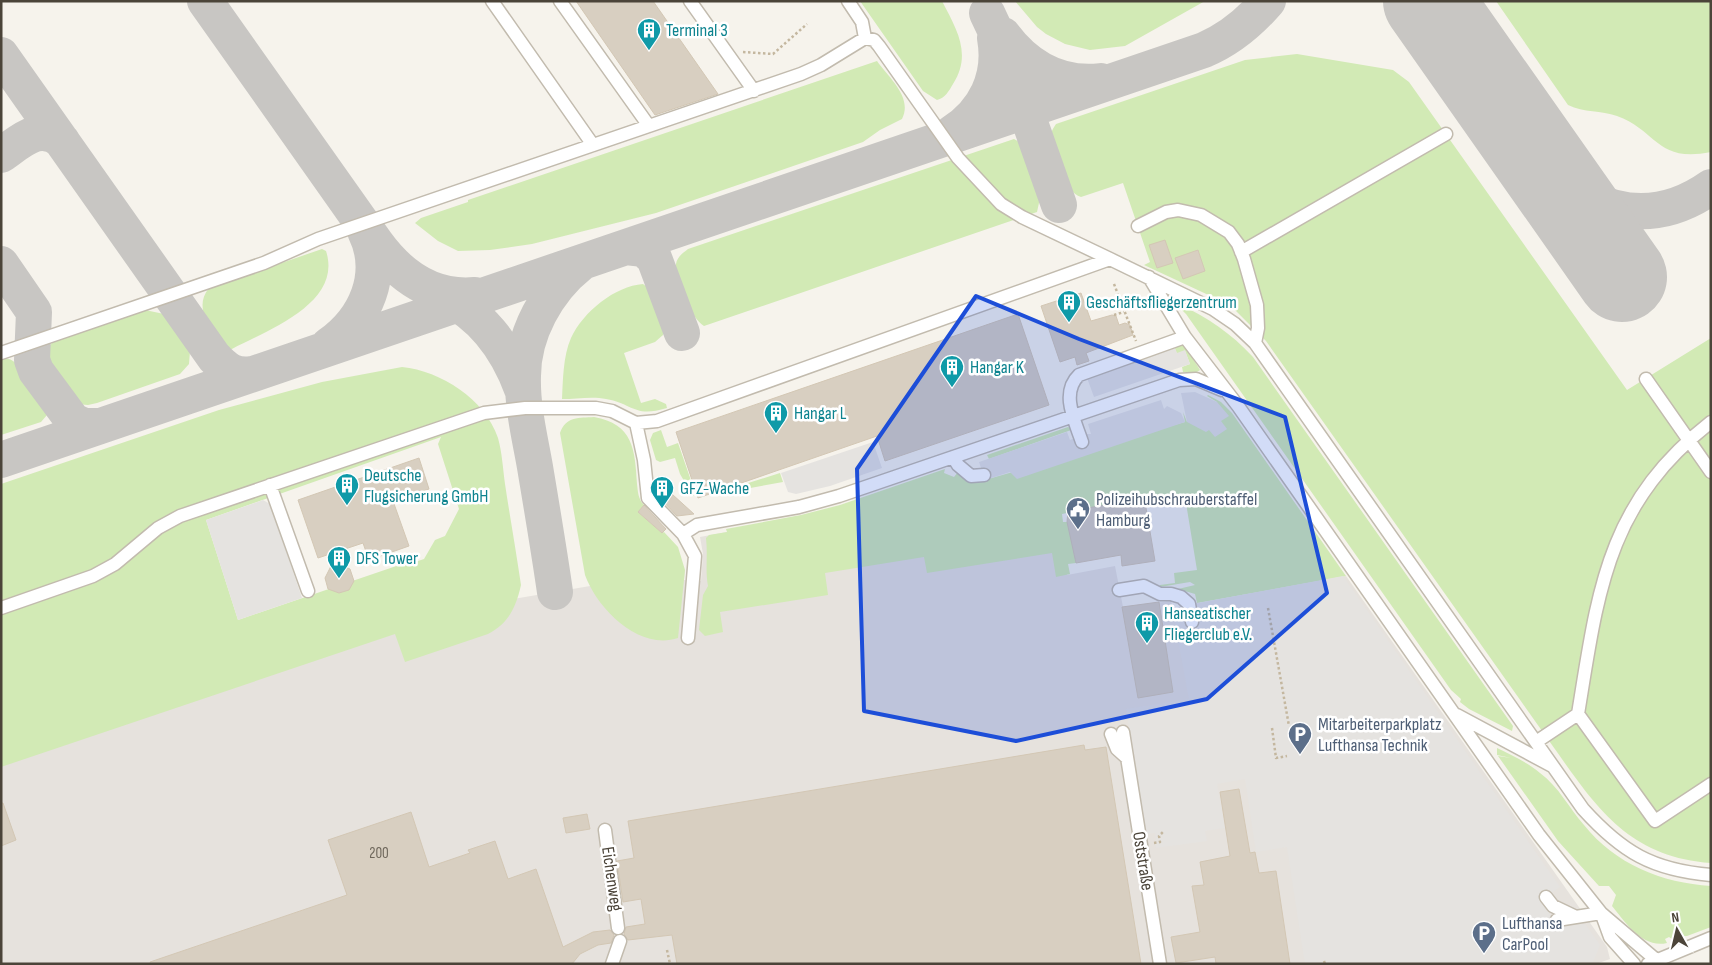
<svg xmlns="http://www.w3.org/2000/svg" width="1712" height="965" font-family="'Sofia Sans Condensed',sans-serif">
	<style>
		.industrial { fill: #e6e2dd }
		.green { fill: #d2eab5; fill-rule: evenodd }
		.parking { fill: #e5e3e0 }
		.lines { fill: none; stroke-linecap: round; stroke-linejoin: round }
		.taxiway { stroke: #c8c6c3; stroke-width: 36 }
		.runway { stroke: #c8c6c3; stroke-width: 90 }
		.building { fill: #d8cfc1; stroke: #d3c7b4 }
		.minor-casing { stroke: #c2bbae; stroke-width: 15 }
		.path { stroke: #c4b79f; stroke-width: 2.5; stroke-dasharray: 2.5 2.5; stroke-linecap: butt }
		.minor { stroke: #fff; stroke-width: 12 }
		.marked { fill: #1d4ed8; fill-opacity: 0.2; stroke: #1d4ed8; stroke-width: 4; stroke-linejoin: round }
		.labels { text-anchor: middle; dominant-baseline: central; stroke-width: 5; stroke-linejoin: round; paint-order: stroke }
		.number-label { font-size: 15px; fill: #6e675b }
		.culture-label { font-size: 18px; fill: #0d838f; stroke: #fff; text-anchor: start }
		.service-label { font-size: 18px; fill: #4e5e75; stroke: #fff; text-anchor: start }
		.street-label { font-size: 18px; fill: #4b4439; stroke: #fff }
	</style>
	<rect width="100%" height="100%" fill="#f6f3ec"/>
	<!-- industrial -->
	<path class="industrial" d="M1057,510L1067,575L1115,566L1123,607L1171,601L1173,608L1346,576L1607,947L1610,959L1596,964H1V694L519,598L685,570L684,580L701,581L703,554L700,537L727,532Z"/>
	<!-- green -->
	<path class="green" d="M860,1H942C957,30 972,54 953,84C949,91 945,98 937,100L923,91Z
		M1015,1H1205L1125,46L1090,50L1065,44L1046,34L1037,27Z
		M1496,1H1711V152C1656,163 1658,131 1617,116C1601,110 1584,113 1568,105Z
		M1297,54L1393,70L1409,82L1627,390L1711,338V863C1628,857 1596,807 1552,745L1266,341L1236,311L1217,299L1144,265L1150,262L1123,183L1081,197C1065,192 1050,155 1050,139C1050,133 1053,129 1056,124L1245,60Z
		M877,61C889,78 913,97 902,119L880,130L863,142L656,213L532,244L490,250L458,251L438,241L415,223L421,218L468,202V200Z
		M1014,139L1028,147L1042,189L1037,212L704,326C691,318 674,280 676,264C677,257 683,253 688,249Z
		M322,249L326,251C343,303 268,330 232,349H229L224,345C210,330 193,307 209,288Z
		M643,284L651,290L665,329L663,335L655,342L624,353L641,403L655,399L666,404L667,408C634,418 634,404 606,399C593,396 576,399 562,399C563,380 563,356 571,338C583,312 615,286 643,284Z
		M1179,304C1208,318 1231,333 1253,357L1513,726L1512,731L1469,709L1460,702L1461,699L1451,690L1186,314L1177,305Z
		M145,310L164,314L190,351L189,364L180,374L97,403L88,405L76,404L43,359V352L55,340Z
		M1182,345L1185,346L1200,370L1197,372H1183L1182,367L1190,364L1185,351L1177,354L1174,346Z
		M1,358C5,358 9,358 13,361C24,369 47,401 47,415L41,422L1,435Z
		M402,367C441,371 485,399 498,438C502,452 503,469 505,484C510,517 516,551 521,585C516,607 509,623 488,634L405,662L395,634L1,767V484L219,410L322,382ZM441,437L438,444L459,509L445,536L435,540L424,559L415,562L414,560L238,620L206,520Z
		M1208,395L1221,402L1232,413L1346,576L1197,603L1195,594L1178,589L1195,585L1190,582L1160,587V585L1175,583L1174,573L1197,570L1185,497L1113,508L1112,504L1062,514L1063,522H1069L1076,563L1068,564L1070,574L1056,577L1052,553L927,573L924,557L825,573L828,595L720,612L723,632L705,636L699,630L703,595L708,586C705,571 708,555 706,538L709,535L727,532L726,529L801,515L840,505L945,469L944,473L954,477L958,472L985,480L1185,422L1183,412L1187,422L1221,421L1217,402L1207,396Z
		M594,417C633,424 635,449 637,484C638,492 638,499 644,505L638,512L662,533L664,532L678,547L685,570L678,638C638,651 597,608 585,575L560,433C566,416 579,418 594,417Z
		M1068,427L1074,429L989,459L987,455Z
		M661,430L667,447L678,443L696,495L693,496L680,474L675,458L660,462L656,460L650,440L653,433Z
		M780,473L783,482L723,493V491Z
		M1497,748C1512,755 1528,763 1540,773C1559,787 1569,808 1584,825C1615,864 1662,883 1711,886V927L1687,936L1674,937L1672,939L1669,937L1665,939L1667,943C1643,949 1625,922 1612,906L1616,895L1609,886H1599L1558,841L1498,756L1511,758L1497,755Z"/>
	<!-- parking -->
	<path class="parking" d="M1175,348L1177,353L1185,350L1190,364L1094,397L1087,378Z
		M1195,392L1217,402L1229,416L1221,421L1227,429L1215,437L1209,430L1206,432L1187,422L1181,393Z
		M1161,400L1164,409L1167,406L1181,413L1185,422L1017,479L1010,472L985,480L979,462L1067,432L1070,440L1084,434H1091L1088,424Z
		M873,442L882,468L830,486L796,494L788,492L781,473Z
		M263,500L270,504L302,598L238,620L206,520Z
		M1343,576L1560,887L1540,901L1550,915L1556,918L1558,927L1585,924L1600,945L1593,962L1305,964L1287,847L1256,852L1245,779L1217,784L1225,828L1205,831L1207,841L1156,848L1155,833L1146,834L1126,709L1189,699L1172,608Z"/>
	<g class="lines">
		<!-- taxiway -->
		<path class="taxiway" d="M205,1L376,243C400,276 432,299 475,295
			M1427,1L1429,3
			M987,13L1004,49L1059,205
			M1003,35C1027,67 1059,86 1101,81
			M1,55L214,357C225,369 235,377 252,374
			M952,133C985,112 1002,77 995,38
			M1,155C20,142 40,121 62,141
			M1542,164C1592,212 1650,230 1711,187
			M626,247L644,249L654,258L682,333
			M1,264L34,312L32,360L36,371L73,421L84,426H99
			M443,296C483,315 507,348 522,389
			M329,345C366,319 386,274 365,231
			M1,460L1204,50C1230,39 1250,22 1268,1
			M555,592C549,550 542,509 535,467C530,438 522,407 523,376C523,334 547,290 580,264"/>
		<!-- runway -->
		<path class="runway" d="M1428,1L1622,277"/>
	</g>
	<!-- building -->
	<path class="building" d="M576,1H653L718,94L655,115Z
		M1165,240L1173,263L1157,268L1149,245Z
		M1198,250L1205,271L1183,279L1175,258Z
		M1081,293L1091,321L1112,315L1116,316L1119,325L1125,323L1130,325L1133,335L1086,353L1089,361L1077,365L1075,357L1060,362L1041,306Z
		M1018,314L1049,405L885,461L877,436L698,498L676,432Z
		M419,458L429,489L393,501L409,546L369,560L363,543L318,558L298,500Z
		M662,485L694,514L677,516L656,494Z
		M1145,502L1155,561L1122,566L1121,555L1076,563L1067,522L1068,511L1112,504L1113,508Z
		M644,505L666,529L662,533L638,512Z
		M333,562L350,569L354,581L349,590L339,593L328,589L325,578Z
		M1159,602L1173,692L1138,698L1122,607Z
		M1084,745L1085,750L1106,747L1141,964H677L672,935L628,940L624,934L626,927L645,924L641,899L623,902L617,861L634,858L628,821Z
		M1239,789L1250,853L1255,852L1259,873L1276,871L1290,964H1216L1215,957L1176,963L1171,937L1200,932L1192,886L1204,885L1200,862L1230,856L1220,792Z
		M1,803H3L16,840L1,846Z
		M411,812L429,867L470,853L468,850L495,841L508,879L536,869L563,947L593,932L610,930L614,935L611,943L598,945L580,954L572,964H151L150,962L347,895L328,840Z
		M587,814L590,829L566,833L563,818Z"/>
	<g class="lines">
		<!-- minor casing -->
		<g class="minor-casing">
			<path id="minor" d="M492,1L593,145
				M560,1L649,126
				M690,1L754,91
				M848,1L862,22L865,38
				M1138,226L1166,212L1178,210L1201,215L1229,232L1238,244L1244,259L1257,305L1258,328L1255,343
				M1241,252L1446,134
				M1149,277L1185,337L1238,406L1539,835L1601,913L1661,964
				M1,353L264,263L318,239L801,74L821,65L865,38L874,40L879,46L958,158L1001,204L1022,217L1110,259
				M1646,379L1711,472
				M636,423L657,421L1110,259L1213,309L1235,324L1255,343L1583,809C1622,852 1652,870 1711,875
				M1082,442C1075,421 1060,393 1079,375L1185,337
				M953,457L958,465L971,476L984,475
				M270,485L308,591
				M683,534L697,525L799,507L839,496L1179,380L1196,379L1222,390
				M1119,590L1144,586L1160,594H1171L1181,597L1189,604L1192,622
				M1,608L93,576L115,564L158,528L180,516L484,413L525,408H596L612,411L636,423L644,460L648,498L683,534L695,556L688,638
				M1578,714C1598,592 1606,504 1711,422
				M1457,715L1552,766
				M1123,732L1160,964
				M1111,734L1117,749L1127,758
				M1536,742L1578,714L1655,821L1711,784
				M605,830L618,928
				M1546,897L1553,906L1576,917
				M1602,915L1610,937L1634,964
				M1557,920L1601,913
				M612,964L620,941
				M1648,964L1711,938"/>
		</g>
		<!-- path -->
		<path class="path" d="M743,52L773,54L807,24
			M1114,284L1136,341
			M1114,315L1124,312
			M1268,608L1289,726
			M1272,728L1276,758L1287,756
			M1154,843L1160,842L1159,836L1163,832
			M667,950L670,964
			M1324,961L1325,964"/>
		<!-- minor -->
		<use href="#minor" class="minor"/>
	</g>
	<!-- marked area -->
	<path class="marked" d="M976,296L1079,339L1285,417L1327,593L1207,699L1016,741L864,711L857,469Z"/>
	<!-- icons -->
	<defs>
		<g id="building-pin" transform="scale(1.25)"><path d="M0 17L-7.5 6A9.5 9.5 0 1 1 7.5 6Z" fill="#0f9aa8" stroke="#fff"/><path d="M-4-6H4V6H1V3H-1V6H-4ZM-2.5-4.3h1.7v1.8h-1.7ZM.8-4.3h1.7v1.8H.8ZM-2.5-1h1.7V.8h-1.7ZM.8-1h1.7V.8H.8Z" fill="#fff"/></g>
		<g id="civic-pin" transform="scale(1.25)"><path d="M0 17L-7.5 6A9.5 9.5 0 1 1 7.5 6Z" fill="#5c6f8a" stroke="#fff"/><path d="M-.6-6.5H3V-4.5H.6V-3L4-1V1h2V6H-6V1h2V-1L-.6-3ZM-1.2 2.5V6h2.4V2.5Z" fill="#fff"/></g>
		<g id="parking-pin" transform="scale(1.25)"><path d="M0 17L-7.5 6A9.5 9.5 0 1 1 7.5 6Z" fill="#5c6f8a" stroke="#fff"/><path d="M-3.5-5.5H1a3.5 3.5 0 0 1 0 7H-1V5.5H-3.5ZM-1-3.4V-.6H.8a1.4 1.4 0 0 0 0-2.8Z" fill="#fff"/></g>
	</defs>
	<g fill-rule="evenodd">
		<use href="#building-pin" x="649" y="30"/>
		<use href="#building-pin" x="1069" y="302"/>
		<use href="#building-pin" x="952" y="367"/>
		<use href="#building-pin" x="776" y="413"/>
		<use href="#building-pin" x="347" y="485"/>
		<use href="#building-pin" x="662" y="488"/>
		<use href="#civic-pin" x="1078" y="509"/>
		<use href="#building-pin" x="339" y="558"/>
		<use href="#building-pin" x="1147" y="623"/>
		<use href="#parking-pin" x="1300" y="734"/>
		<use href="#parking-pin" x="1484" y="933"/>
	</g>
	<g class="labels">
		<!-- number labels -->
		<g class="number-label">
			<text x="379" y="853">200</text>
		</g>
		<!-- culture labels -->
		<g class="culture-label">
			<text x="666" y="30">Terminal 3</text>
			<text x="1086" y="302">Geschäftsfliegerzentrum</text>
			<text x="970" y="367">Hangar K</text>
			<text x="794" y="413">Hangar L</text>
			<text x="364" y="475">Deutsche<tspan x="364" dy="21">Flugsicherung GmbH</tspan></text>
			<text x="680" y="488">GFZ-Wache</text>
			<text x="356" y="558">DFS Tower</text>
			<text x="1164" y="613">Hanseatischer<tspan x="1164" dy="21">Fliegerclub e.V.</tspan></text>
		</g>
		<!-- service labels -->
		<g class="service-label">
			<text x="1096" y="499">Polizeihubschrauberstaffel<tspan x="1096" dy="21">Hamburg</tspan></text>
			<text x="1318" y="724">Mitarbeiterparkplatz<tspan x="1318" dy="21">Lufthansa Technik</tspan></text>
			<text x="1502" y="923">Lufthansa<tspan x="1502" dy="21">CarPool</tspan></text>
		</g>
		<!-- street labels -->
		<g class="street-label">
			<text transform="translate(1143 861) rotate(81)">Oststraße</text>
			<text transform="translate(612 879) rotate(82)">Eichenweg</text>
		</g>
	</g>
	<!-- border -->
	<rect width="1712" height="965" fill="none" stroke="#4b4439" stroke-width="5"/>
	<!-- north arrow -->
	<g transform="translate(1677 930) rotate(352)" stroke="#ffffff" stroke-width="4" paint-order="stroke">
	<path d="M0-4L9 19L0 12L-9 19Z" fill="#4b4439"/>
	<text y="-8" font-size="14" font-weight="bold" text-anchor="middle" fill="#4b4439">N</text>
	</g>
</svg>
